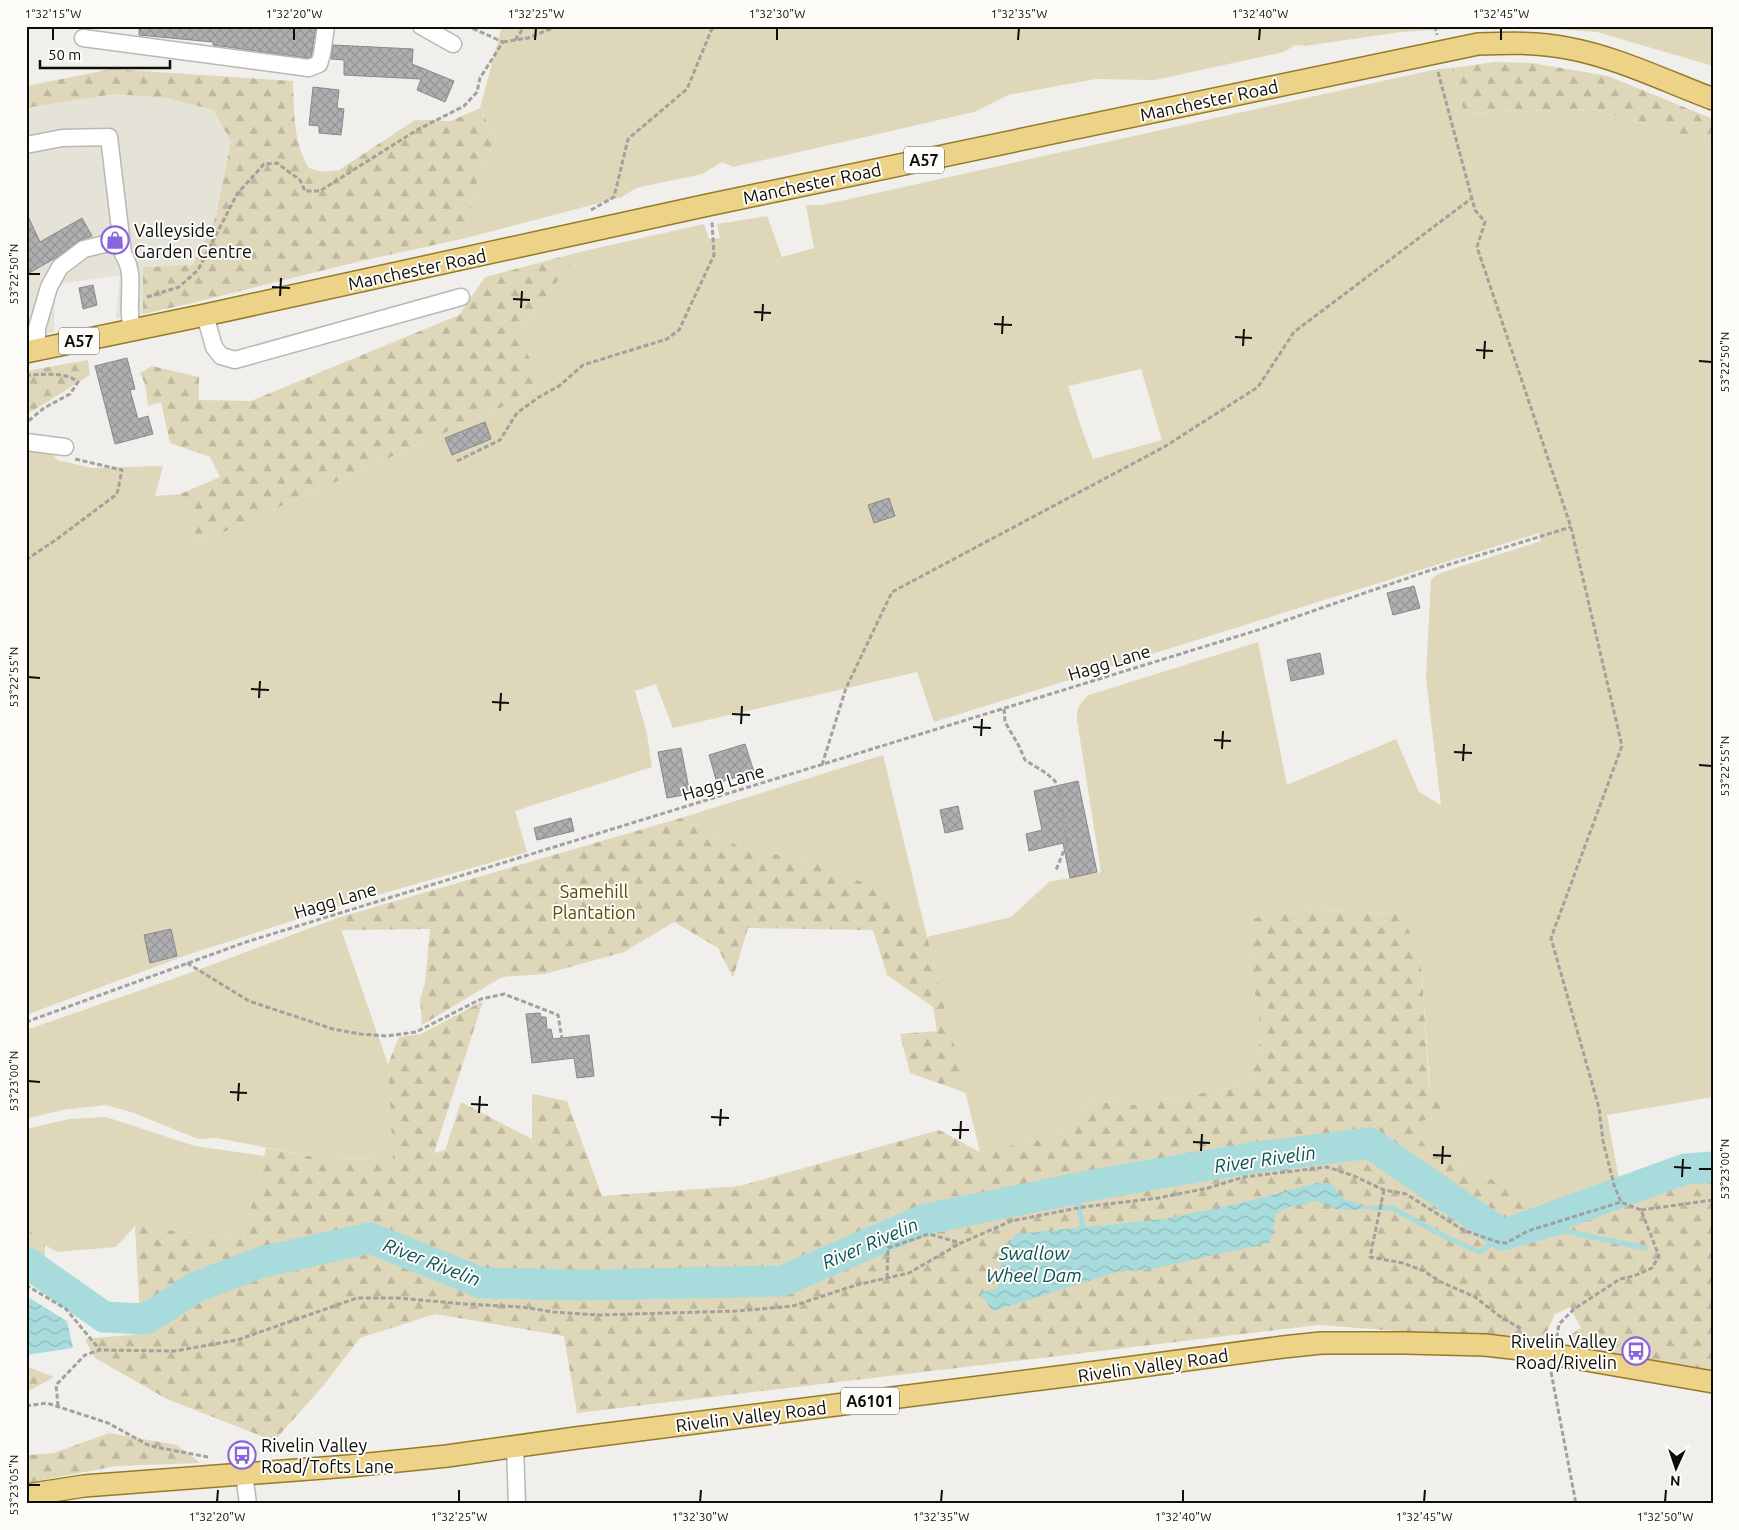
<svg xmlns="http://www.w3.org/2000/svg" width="1739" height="1530" font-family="Ubuntu,sans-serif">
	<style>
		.built { fill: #e5e2d7 }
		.green { fill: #dfd7b9; fill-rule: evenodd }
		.forest { fill: url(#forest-firs) }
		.water { fill: url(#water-waves) }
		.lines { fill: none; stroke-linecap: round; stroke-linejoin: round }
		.stream { stroke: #a8dbdb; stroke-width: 5 }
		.river { stroke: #a8dbdb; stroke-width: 31 }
		.building { fill: url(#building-cross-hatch); stroke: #89888b }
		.minor-casing { stroke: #b9b8b4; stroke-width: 19 }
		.major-casing { stroke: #967a29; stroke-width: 24 }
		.path { stroke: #a1a19e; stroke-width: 3; stroke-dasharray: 5 2.5; stroke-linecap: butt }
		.minor { stroke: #fff; stroke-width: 16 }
		.major { stroke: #ecd388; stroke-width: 21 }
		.ticks { fill: none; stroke: #0d0d0c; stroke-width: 2 }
		.labels { text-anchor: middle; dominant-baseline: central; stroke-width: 4; stroke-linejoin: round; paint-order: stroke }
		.shield { fill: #fdfcf8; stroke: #555553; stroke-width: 1 }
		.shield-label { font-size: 16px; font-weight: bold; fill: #0d0d0c }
		.street-label { font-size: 18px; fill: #0d0d0c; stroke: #fdfcf8 }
		.poi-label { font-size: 18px; fill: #0d0d0c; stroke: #fdfcf8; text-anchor: start }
		.park-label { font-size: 18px; fill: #594904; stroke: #fdfcf8 }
		.water-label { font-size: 19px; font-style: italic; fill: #085354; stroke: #fdfcf8 }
		.neatline { fill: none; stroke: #0d0d0c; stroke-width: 2 }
		.ticks-label { font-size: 12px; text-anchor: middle; fill: #0d0d0c }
	</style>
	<defs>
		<pattern id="forest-firs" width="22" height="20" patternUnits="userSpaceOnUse" patternTransform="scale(1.25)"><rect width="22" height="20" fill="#dfd7b9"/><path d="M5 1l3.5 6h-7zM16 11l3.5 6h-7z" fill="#beb79e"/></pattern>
		<pattern id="water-waves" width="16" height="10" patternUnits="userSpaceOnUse" patternTransform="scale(1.25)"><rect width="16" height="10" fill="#a8dbdb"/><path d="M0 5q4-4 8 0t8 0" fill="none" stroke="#8fbbbb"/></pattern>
		<pattern id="building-cross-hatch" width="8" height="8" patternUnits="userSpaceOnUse" patternTransform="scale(1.25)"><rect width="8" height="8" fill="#afaeb1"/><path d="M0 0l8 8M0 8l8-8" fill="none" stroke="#959497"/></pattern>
	</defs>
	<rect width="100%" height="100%" fill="#f0efeb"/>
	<!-- built -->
	<path class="built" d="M114,94L167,98L213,110L231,141L216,216L193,265L143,267V314L116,318L120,275L55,285L54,332L26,338V108Z"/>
	<!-- green -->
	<path class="green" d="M502,26H1495L1401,32L1305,46L1295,45L1284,52L1155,80L1096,79L1008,95L974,112L733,167L722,162L702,174L636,188L622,197L466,238L474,189L496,139L480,108Z
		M1518,26H1713V66L1597,32Z
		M1452,68L1464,113L1592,109L1713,144V1097L1607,1115L1620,1184L1545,1204L1428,1150L1411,1124L1432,1118L1421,959L1400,913L1312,911L1252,918L1249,961L1262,1036L1248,1085L1133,1105L1089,1101L1065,1134L980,1152L927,937L815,862L742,848L681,818L883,755L927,937L1011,917L1049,882L1101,872L1077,720C1076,708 1080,703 1089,695L1258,642L1287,785L1396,739L1419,792L1441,805L1426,678L1431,580L1435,576L1444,572L1541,541L1539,533L934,722L917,672L673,728L656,684L635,691L647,734L652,767L515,811L527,852L332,908L184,956L26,1015V449L52,452L57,460L92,468L163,466L155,496L180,494L199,543L520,399L538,384L520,330L580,252L704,224L709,239L720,238L717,224L767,216L782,257L814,248L806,205H822L1437,69ZM1141,369L1162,440L1093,459L1080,424L1068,386Z
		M337,918L388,1064L394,1160L325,1159L217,1138L198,1139L134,1113L106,1105L62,1110L26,1119V1030L187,974Z
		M106,1117L195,1146L264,1156L243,1239L135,1226L116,1247L57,1252L45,1245L26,1227V1129L69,1119Z"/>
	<!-- forest -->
	<path class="forest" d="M1494,62L1532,63L1608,76L1713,119V144L1592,109L1464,113L1452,68Z
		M112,69L293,81C294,110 293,143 309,168L322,172L339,170L415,120L451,121L480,108L496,139L474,189L466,238L361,261L188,304L143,314V267L193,265L216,216L231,141L213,110L167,98L114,94L26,108V86Z
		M580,252L520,330L538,384L520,399L199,543L180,494L220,477L210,457L170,443L161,402L148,406L145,384L140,373L152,366L199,377V400L251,401L459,315L485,277Z
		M88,360L90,375L26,415V371Z
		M681,818L742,848L815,862L880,890L927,937L966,1093L910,1073L900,1034L937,1031L933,1007L887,975L873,930L748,928L733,978L718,948L674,922L624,952L545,974L502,977L422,1025L420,999L425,983L430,929L341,930L337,918Z
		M1312,911L1401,913L1421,959L1429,1086H1440L1450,1106L1432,1118L1411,1124L1428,1150L1545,1204L1620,1184L1713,1153V1372L1579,1350L1568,1341L1570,1335L1581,1328L1570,1307L1555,1314L1542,1342L1319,1325L577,1413L564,1336L435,1314L360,1338L323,1386L274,1441L167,1399L95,1358L85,1339L141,1334L135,1226L243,1239L266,1148L325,1159L393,1160L388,1064L399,1037L421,1034L483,1001L434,1153L445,1150L461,1102L532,1139V1094L567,1101L602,1196L740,1186L939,1130L980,1152L1065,1134L1089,1101L1133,1105L1248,1085L1262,1036L1249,961L1252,918Z
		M26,1227L45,1245V1285L26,1277Z
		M26,1366L54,1377L27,1392L29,1455L54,1453L109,1433L177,1445L200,1463L117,1466L26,1483Z"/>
	<!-- water -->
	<path class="water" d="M1317,1183H1331L1344,1199L1373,1208L1354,1210L1336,1209L1317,1201L1289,1207L1276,1214L1273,1232L1269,1243L1146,1270L1120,1271L993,1311L979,1293L998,1288L1002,1253L1016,1234L1164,1219L1241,1203Z
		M26,1296L67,1321L73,1348L26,1355Z"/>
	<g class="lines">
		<!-- stream -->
		<path class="stream" d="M1074,1189L1083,1227
			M1373,1208H1392L1448,1238L1480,1252L1503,1235L1510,1246L1565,1231L1645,1248"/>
		<!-- river -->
		<path class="river" d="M26,1262L104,1317L146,1319L196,1287L262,1262L370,1238L482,1283L591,1285L782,1281L926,1219L1103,1183L1251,1158L1370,1143L1503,1235L1685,1169L1713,1167"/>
	</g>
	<!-- building -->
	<path class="building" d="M139,26H300L316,27L312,52L311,57L308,58L213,45V42L139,35Z
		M333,45L413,49L412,64L454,81L445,102L417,90L421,79L344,75V60L331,59Z
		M313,87L339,90L337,108L344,109L341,135L319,133V126L309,125Z
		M26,212L40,242L82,218L92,236L78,241L57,257L26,275Z
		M93,285L97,305L83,309L79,288Z
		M127,358L135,389L130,390L138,419L148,416L153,434L115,444L95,366Z
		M485,422L491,439L452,455L445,438Z
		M889,498L895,516L874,523L868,505Z
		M1414,586L1420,608L1393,615L1387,593Z
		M1320,653L1324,674L1291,681L1287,660Z
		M745,744L754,772L717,783L709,755Z
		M681,748L690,794L667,798L658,752Z
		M1078,781L1097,872L1070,878L1063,843L1029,851L1026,834L1042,830L1034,791Z
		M958,806L963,829L945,833L940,810Z
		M571,818L574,831L537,840L534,828Z
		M171,929L177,956L150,963L144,935Z
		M540,1013L541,1017H546L547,1030L551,1029L553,1039L589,1035L594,1076L577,1078L574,1058L532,1063L526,1014Z"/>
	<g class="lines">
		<!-- minor casing -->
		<g class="minor-casing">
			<path id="minor" d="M421,26L453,44
				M83,38L309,68L319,64L322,54L326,26
				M26,145L62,138L109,137L123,254C133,269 130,284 130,301C129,311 131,321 131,330
				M205,315L214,347L221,356L235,360L461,297
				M37,350V328L49,287L60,267L84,249L121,240
				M26,442L65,447
				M515,1447L517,1504
				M244,1473L248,1504"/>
		</g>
		<!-- major casing -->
		<g class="major-casing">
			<path id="major" d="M26,352L205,315L708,205L1478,44C1508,43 1538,42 1567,48C1617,57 1665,81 1713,99
				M26,1495L84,1486L349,1466L447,1456L576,1438L1097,1372L1283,1347L1321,1343H1407L1485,1345L1528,1350L1713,1382"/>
		</g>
		<!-- path -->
		<path class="path" d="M1435,26L1437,35
			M515,40L525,26
			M503,42L528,38L558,26
			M1438,72L1475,210L1485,222L1477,247L1571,527L1622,746L1551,938L1599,1108L1603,1141L1614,1185L1621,1202
			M591,210L614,197L628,139L687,89L713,26
			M147,297L179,287L198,270L237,194L264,164L277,163L300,180L305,191H320L417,130L464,106L477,92L480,78L503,42L467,26
			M26,375C43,375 65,371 78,382L70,394L44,408L26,423
			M457,461L500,440L517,413L539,397L559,386L583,365L667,339L679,330L714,255L712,222
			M26,560L57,539L117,494L122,470L75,459
			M1004,709L1005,722L1019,746L1025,760L1046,773L1055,781L1060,793L1067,843L1056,870
			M822,765L846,688L892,592L1164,447L1258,387L1294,332L1472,198
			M187,963L249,1001L333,1029L360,1034L387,1036L416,1032L481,999L504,994L558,1015L562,1039
			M26,1022L246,942L1258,630L1428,571L1571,527
			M1384,1190L1370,1257L1403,1263L1424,1271L1441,1282L1475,1297L1502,1318L1522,1329
			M1641,1210L1713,1200
			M887,1278L888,1248L929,1234L961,1243
			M26,1285L66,1309L100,1350
			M1551,1372L1576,1504
			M26,1406L47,1403L108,1423L150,1446L208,1457
			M58,1406L56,1385L85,1355L100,1350L175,1351L237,1340L357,1298H398L465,1304L522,1307L553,1312L599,1315L737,1311L793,1306L856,1285L909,1273L961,1243L1011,1221L1083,1207L1158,1198L1208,1188L1244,1177L1327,1167L1354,1176L1384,1190L1406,1194L1463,1230L1498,1242L1506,1243L1528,1231L1621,1202L1641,1210L1659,1256L1652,1268L1634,1276L1620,1279L1574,1309L1559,1324L1557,1336"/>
		<!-- minor -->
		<use href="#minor" class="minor"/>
		<!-- major -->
		<use href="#major" class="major"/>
	</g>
	<!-- ticks -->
	<path class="ticks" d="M53,40V28M294,40V28M535,40L536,28M777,40V28M1018,40L1019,28M1259,40L1260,28M1501,40V28M28,274H40M272,287L290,288M280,296L281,278M513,299L530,300M521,308L522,291M754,312L771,313M762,321L763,304M994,324L1012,325M1002,334L1003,316M1235,337L1252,338M1243,346L1244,329M1476,350L1493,351M1484,359L1485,341M1699,361L1712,362M28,677L40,678M251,689L269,690M259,698L260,681M492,702L509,703M500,711L501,693M732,714L750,715M741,724L742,706M973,727L991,728M981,736L982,719M1214,740L1231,741M1222,749L1223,731M1454,752L1472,753M1463,761L1464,744M1699,765L1712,766M28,1081L40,1082M230,1092L247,1093M238,1101L239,1083M471,1104L488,1105M479,1113L480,1096M711,1117L729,1118M720,1126L721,1109M952,1130H969M960,1139L961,1121M1193,1142L1210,1143M1201,1151L1202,1134M1433,1155L1451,1156M1442,1164L1443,1146M1674,1167L1691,1168M1699,1169H1712M1682,1177L1683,1159M28,1485H40M217,1502L218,1490M459,1502V1490M700,1502L701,1490M941,1502L942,1490M1183,1502V1490M1424,1502L1425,1490M1665,1502L1666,1490"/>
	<!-- icons -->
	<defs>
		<g id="shop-ring" transform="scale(1.4375)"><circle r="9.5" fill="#fdfcf8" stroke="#8864df" stroke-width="1.5"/><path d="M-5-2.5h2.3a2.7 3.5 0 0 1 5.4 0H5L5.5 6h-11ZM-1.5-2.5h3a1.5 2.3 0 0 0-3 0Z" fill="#8864df"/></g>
		<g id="bus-ring" transform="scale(1.4375)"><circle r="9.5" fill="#fdfcf8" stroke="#8864df" stroke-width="1.5"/><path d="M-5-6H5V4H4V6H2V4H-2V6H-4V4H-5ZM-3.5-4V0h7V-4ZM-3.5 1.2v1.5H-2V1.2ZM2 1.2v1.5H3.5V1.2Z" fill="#8864df"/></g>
	</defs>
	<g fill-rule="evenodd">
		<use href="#shop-ring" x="115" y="240"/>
		<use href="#bus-ring" x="1636" y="1351"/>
		<use href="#bus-ring" x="242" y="1455"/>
	</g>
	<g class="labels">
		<!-- shield labels -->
		<g class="shield">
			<rect x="904" y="146.5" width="40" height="27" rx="4"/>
			<rect x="59" y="327.5" width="40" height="27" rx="4"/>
			<rect x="841" y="1387.5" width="58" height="27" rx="4"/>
		</g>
		<g class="shield-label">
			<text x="924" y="160">A57</text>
			<text x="79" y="341">A57</text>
			<text x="870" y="1401">A6101</text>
		</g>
		<!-- street labels -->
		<g class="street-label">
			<text transform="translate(1209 100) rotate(-12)">Manchester Road</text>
			<text transform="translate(812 183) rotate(-12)">Manchester Road</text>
			<text transform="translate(417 269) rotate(-12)">Manchester Road</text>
			<text transform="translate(1109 662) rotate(-17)">Hagg Lane</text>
			<text transform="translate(723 782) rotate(-17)">Hagg Lane</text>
			<text transform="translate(335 900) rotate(-17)">Hagg Lane</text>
			<text transform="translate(1153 1365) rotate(-8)">Rivelin Valley Road</text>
			<text transform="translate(751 1416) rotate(-7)">Rivelin Valley Road</text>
		</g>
		<!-- poi labels -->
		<g class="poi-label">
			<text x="134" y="230">Valleyside<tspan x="134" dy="21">Garden Centre</tspan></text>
			<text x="1617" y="1341" text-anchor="end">Rivelin Valley<tspan x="1617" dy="21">Road/Rivelin</tspan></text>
			<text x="261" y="1445">Rivelin Valley<tspan x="261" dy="21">Road/Tofts Lane</tspan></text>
		</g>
		<!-- park labels -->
		<g class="park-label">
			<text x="594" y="891">Samehill<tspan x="594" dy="21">Plantation</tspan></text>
		</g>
		<!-- water labels -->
		<g class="water-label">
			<text transform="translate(1265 1159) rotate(-8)">River Rivelin</text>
			<text transform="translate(870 1243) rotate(-23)">River Rivelin</text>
			<text x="1034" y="1253">Swallow<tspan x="1034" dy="22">Wheel Dam</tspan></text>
			<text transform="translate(432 1262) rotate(21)">River Rivelin</text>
		</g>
	</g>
	<!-- border -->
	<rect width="1739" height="1530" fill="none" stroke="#fdfcf8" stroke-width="55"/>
	<!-- north arrow -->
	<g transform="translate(1676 1468) rotate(183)" stroke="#fdfcf8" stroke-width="4" paint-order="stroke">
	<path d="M0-4L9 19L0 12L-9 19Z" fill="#0d0d0c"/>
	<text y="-8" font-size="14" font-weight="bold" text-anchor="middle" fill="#0d0d0c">N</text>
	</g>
	<!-- scale -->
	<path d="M40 60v8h130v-8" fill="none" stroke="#0d0d0c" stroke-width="2.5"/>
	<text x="48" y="60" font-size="15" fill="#0d0d0c" stroke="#fdfcf8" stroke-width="4" paint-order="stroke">50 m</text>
	<rect x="28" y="28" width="1684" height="1474" class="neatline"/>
	<g class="ticks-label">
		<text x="53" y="18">1°32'15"W</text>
		<text x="294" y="18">1°32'20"W</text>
		<text x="536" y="18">1°32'25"W</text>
		<text x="777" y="18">1°32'30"W</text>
		<text x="1019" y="18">1°32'35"W</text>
		<text x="1260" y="18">1°32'40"W</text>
		<text x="1501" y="18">1°32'45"W</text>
		<text transform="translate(14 274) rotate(-90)" y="4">53°22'50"N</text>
		<text transform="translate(1725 362) rotate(-90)" y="4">53°22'50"N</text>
		<text transform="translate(14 677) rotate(-90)" y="4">53°22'55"N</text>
		<text transform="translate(1725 766) rotate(-90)" y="4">53°22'55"N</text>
		<text transform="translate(14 1081) rotate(-90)" y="4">53°23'00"N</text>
		<text transform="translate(1725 1169) rotate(-90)" y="4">53°23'00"N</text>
		<text transform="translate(14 1485) rotate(-90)" y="4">53°23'05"N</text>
		<text x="217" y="1521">1°32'20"W</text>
		<text x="459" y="1521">1°32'25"W</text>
		<text x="700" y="1521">1°32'30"W</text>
		<text x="941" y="1521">1°32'35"W</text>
		<text x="1183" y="1521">1°32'40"W</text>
		<text x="1424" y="1521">1°32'45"W</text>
		<text x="1665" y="1521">1°32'50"W</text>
	</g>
</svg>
